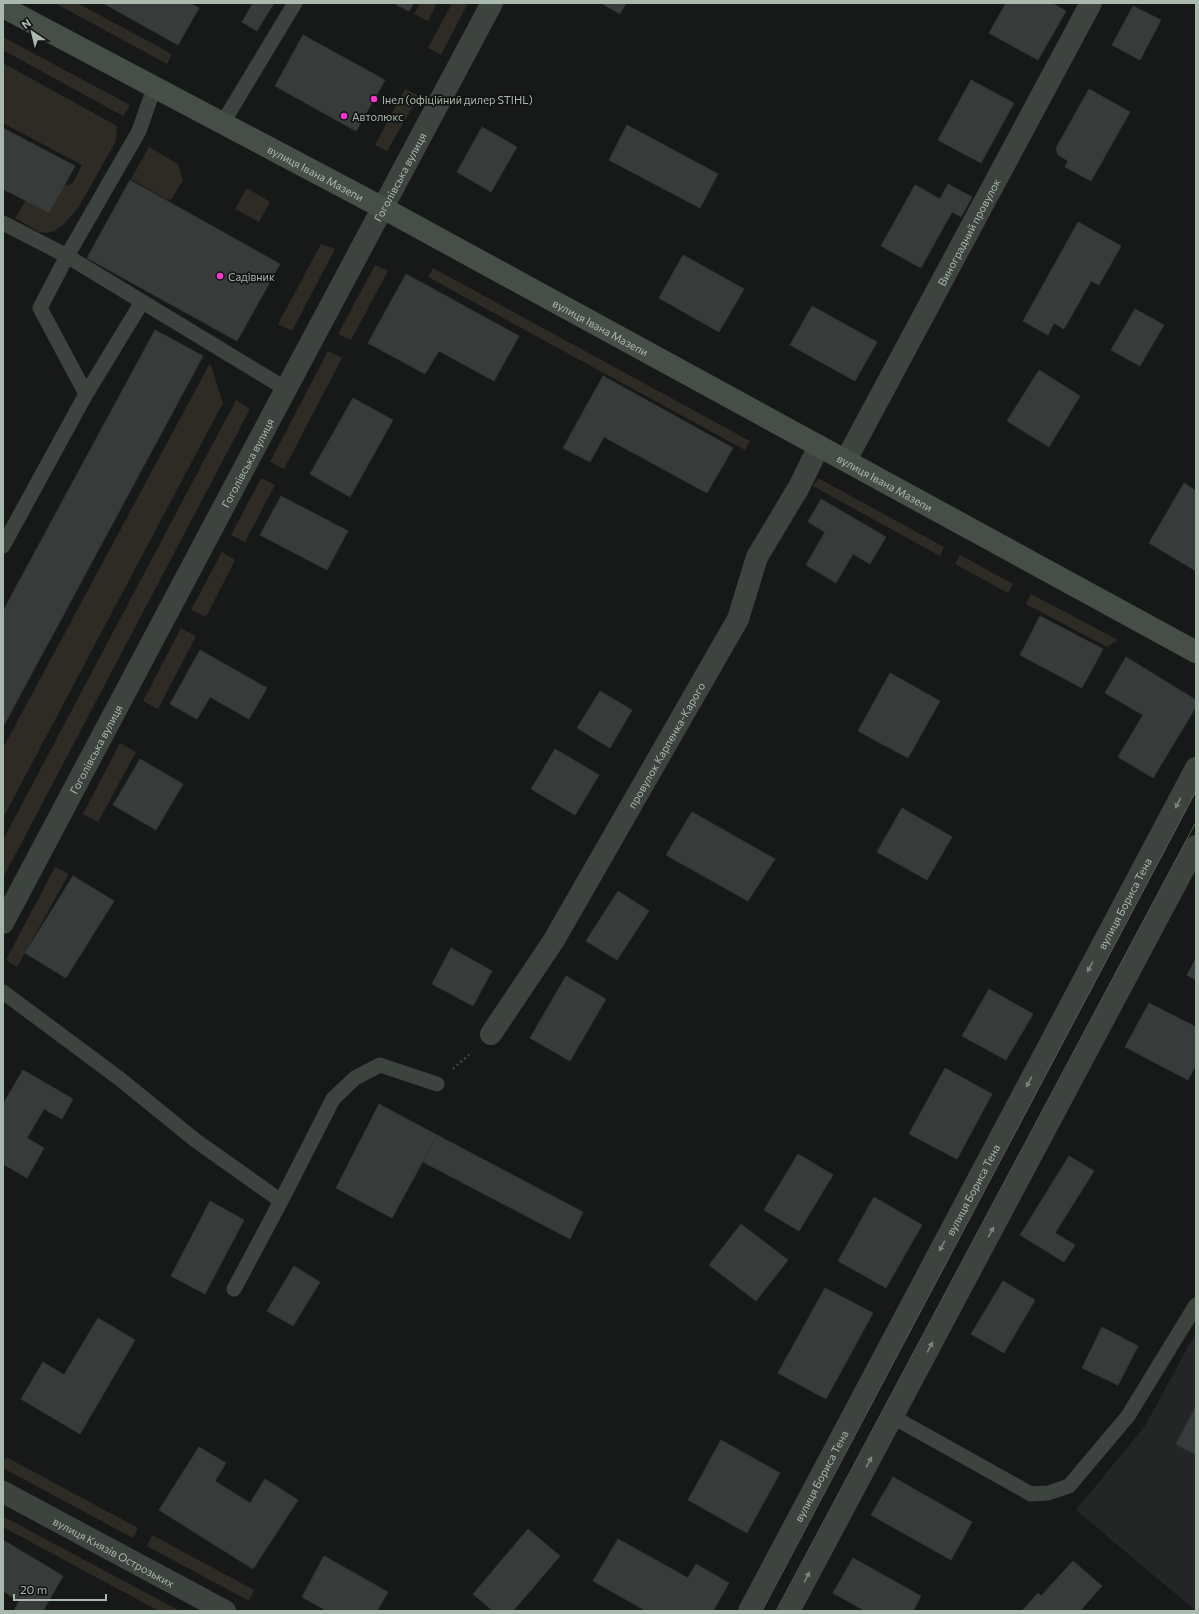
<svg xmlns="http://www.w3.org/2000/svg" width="1199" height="1614" font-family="Commissioner,sans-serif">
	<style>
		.built { fill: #232625 }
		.green { fill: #2e2b25 }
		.building { fill: #373b39; stroke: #313533 }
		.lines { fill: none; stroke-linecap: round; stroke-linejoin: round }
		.path { stroke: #404742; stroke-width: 2.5; stroke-dasharray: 2 3; stroke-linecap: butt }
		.service { stroke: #3d433f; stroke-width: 15 }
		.minor { stroke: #3d433f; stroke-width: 22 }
		.tertiary { stroke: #3d433f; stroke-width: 22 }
		.secondary { stroke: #464e48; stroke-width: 22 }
		.tram { stroke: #535b55; stroke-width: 1 }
		.oneway { fill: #78847c }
		.poi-dot { fill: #f435cf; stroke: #121413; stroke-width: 1.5 }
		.labels { text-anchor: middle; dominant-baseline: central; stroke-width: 3.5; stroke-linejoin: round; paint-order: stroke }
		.poi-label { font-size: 11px; fill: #a9b9ad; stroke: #121413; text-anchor: start }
		.street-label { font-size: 11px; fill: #a9b9ad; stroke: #121413 }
	</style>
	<rect width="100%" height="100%" fill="#171918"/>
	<!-- built -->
	<path class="built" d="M1196,1332V1611L1076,1510L1145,1426Z"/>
	<!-- green -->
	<path class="green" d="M55,3H77L172,54L167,64Z
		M420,3H437L428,21L414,14Z
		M452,3H468L441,55L428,48Z
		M3,37L130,105L123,116L3,50Z
		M3,63L117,126L116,141L78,208L63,225L54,231L46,233L39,232L15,218L26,200L73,183L82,165L3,123Z
		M405,89L419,96L387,151L375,145Z
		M149,147L178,164L183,180L172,199L168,200L131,179Z
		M247,188L270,202L259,222L235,209Z
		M321,244L335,249L292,331L278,324Z
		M375,265L388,271L351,340L338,334Z
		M433,268L750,441L745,450L428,277Z
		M328,351L342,358L284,469L270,462Z
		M210,363L223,403L3,818V748Z
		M236,400L250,409L3,878V840Z
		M261,478L275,485L245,542L231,535Z
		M818,478L944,547L940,556L813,486Z
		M222,552L235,560L206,617L191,610Z
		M960,555L1013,584L1008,593L955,564Z
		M1031,594L1118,640L1107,647L1026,604Z
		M181,628L196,636L158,709L143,701Z
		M120,743L136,752L98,822L83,814Z
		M55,867L69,874L17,967L6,960Z
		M6,1457L138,1528L133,1538L3,1468V1463Z
		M4,1517L180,1611H159L3,1527Z
		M152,1535L254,1590L249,1601L147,1546Z"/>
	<!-- building -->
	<path class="building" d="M103,3H190L199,8L178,45Z
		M253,3H274L257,31L242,22Z
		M393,3H414L409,11Z
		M601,3H626L620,14Z
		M1006,3H1052L1066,11L1038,60L989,33Z
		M1133,6L1161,20L1140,60L1112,45Z
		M303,35L385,80L356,131L275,86Z
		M971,80L1014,103L981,163L938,140Z
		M1089,89L1130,112L1091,181L1065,167L1068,161L1058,155L1056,148Z
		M627,125L718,174L700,208L609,160Z
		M482,127L517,147L491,192L457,172Z
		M3,128L75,166L49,213L3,189Z
		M130,180L280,264L237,341L87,258Z
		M948,184L972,197L961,217L952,212L921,268L881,246L915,185L940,199Z
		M1078,222L1121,246L1099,285L1091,281L1064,329L1054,323L1048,335L1023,321Z
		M683,255L744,289L719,332L659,298Z
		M406,274L519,336L494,381L439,351L425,374L368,343Z
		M812,306L877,342L855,381L790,345Z
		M1135,309L1164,325L1140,366L1111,350Z
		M155,330L203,356L3,727V611Z
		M1039,370L1080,396L1049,447L1007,421Z
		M603,376L733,448L707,493L604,437L590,462L563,448Z
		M353,398L393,420L350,497L310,474Z
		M1184,483L1196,491V571L1149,543Z
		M281,496L348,531L327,570L260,535Z
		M821,499L886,537L870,564L853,554L836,583L806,565L825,532L808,522Z
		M1040,616L1103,649L1082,688L1020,655Z
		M200,650L267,688L249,719L210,697L197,719L170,704Z
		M1126,657L1196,700V707L1153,778L1118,757L1143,715L1105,693Z
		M890,673L940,701L908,758L858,731Z
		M600,691L632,710L610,748L577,728Z
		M555,749L599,775L575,815L531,789Z
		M140,759L183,784L156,830L113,805Z
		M902,808L952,837L927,880L877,852Z
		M692,812L775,859L748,901L666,855Z
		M73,876L114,901L66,978L25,953Z
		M618,891L649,911L617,960L586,941Z
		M451,948L492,971L473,1006L432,984Z
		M1196,958V980L1187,975Z
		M566,976L606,999L570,1061L530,1038Z
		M989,989L1033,1014L1006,1060L962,1036Z
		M1149,1003L1196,1027V1065L1188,1080L1125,1047Z
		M945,1068L992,1094L957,1159L909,1134Z
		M23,1070L73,1099L62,1119L44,1109L27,1138L44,1148L27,1178L3,1164V1104Z
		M379,1104L437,1135L392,1218L336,1188Z
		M437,1135L583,1212L570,1239L423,1162Z
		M798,1154L833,1175L799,1231L764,1210Z
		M1069,1156L1094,1171L1055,1233L1075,1245L1064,1262L1020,1235Z
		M874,1197L922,1225L886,1288L838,1261Z
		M210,1201L244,1220L205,1294L171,1276Z
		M741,1224L788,1260L756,1301L709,1265Z
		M294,1266L320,1282L293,1326L267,1311Z
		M1003,1281L1035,1300L1004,1353L971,1334Z
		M825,1288L873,1313L826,1399L778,1373Z
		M98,1318L135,1340L80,1434L21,1399L43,1362L64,1375Z
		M1102,1327L1138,1346L1118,1385L1082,1368Z
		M1196,1406V1455L1176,1444Z
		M721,1440L780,1473L747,1533L688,1500Z
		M199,1447L226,1463L215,1481L250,1503L265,1479L298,1500L253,1569L159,1510Z
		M893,1477L972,1522L951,1560L871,1515Z
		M528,1529L560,1556L513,1611H493L473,1594Z
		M618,1539L688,1578L696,1564L729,1583L713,1611H646L593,1581Z
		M3,1540L63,1576L43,1611H14L19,1601L3,1591Z
		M324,1556L388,1592L377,1611H327L302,1597Z
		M853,1558L921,1596L913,1611H865L833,1593Z
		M1073,1561L1102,1586L1080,1611H1022L1038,1593L1041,1596Z"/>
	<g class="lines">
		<!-- path -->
		<path class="path" d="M453,1069L472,1052"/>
		<!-- service -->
		<path class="service" d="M222,124L295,3
			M3,223L67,256L286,389
			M86,394L142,302
			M3,546L86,394L40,308L67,256L139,131L154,88
			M3,992L120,1079L195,1140L281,1201L333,1099L355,1078L380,1065L437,1084
			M234,1289L281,1201
			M893,1417L1031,1494L1048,1493L1069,1486L1128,1416L1196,1305"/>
		<!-- minor -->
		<g class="minor">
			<path id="s1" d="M846,460L1091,3"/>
			<path id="s2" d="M491,1034L554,940L738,619L757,557L799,487L819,446"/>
		</g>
		<!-- tertiary -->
		<g class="tertiary">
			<path id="s3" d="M3,923L286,389L492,3"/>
			<path id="s4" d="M3,1492L225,1611"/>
			<path id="s5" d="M749,1611L1196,768"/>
			<path d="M789,1611L1196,846"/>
		</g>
		<!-- secondary -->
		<path class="secondary" id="s6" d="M3,7L383,208L1196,652"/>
		<!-- tram -->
		<path class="tram" d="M762,1611L1196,791
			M776,1611L1196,822"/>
	</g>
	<!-- one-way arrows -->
	<defs><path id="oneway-solid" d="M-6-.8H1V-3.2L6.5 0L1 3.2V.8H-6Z"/></defs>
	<g class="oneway">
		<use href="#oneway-solid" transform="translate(1178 803) rotate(118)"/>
		<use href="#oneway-solid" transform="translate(1090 967) rotate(118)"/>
		<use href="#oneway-solid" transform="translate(1029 1082) rotate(118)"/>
		<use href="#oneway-solid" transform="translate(991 1232) rotate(-62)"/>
		<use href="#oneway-solid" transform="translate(942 1246) rotate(118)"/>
		<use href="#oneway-solid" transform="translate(930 1347) rotate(-62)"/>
		<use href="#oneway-solid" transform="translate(869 1462) rotate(-62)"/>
		<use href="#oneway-solid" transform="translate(807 1577) rotate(-62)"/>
	</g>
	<!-- markers -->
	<g class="poi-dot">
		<circle cx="374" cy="99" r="4"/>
		<circle cx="344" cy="116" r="4"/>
		<circle cx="220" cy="276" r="4"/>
	</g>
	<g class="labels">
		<!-- poi labels -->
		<g class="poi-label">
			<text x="382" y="99">Інел (офіційний дилер STIHL)</text>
			<text x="352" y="116">Автолюкс</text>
			<text x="228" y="276">Садівник</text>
		</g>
		<!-- street labels -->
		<g class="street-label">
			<text stroke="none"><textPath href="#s6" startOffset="354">вулиця Івана Мазепи</textPath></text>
			<text stroke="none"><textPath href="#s3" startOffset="845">Гоголівська вулиця</textPath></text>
			<text stroke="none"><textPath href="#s1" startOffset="259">Виноградний провулок</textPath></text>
			<text stroke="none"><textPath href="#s6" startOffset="678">вулиця Івана Мазепи</textPath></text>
			<text stroke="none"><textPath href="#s3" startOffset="521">Гоголівська вулиця</textPath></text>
			<text stroke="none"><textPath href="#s6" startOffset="1002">вулиця Івана Мазепи</textPath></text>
			<text stroke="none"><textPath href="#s2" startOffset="338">провулок Карпенка-Карого</textPath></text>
			<text stroke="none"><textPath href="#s3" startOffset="197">Гоголівська вулиця</textPath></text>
			<text stroke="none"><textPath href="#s5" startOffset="801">вулиця Бориса Тена</textPath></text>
			<text stroke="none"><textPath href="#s5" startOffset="477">вулиця Бориса Тена</textPath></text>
			<text stroke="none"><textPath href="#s5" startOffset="153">вулиця Бориса Тена</textPath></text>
			<text stroke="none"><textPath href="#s4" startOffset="126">вулиця Князів Острозьких</textPath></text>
		</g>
	</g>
	<!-- border -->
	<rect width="1199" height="1614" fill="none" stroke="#a9b9ad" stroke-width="8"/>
	<!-- north arrow -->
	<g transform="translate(32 32) rotate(325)" stroke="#121413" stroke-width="3" paint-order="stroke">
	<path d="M0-3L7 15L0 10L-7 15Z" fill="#a9b9ad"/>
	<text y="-6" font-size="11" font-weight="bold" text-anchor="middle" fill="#a9b9ad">N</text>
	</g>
	<!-- scale -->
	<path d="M14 1594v6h92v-6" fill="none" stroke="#a9b9ad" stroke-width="2"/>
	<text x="20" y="1594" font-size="12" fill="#a9b9ad" stroke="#121413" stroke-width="3" paint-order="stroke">20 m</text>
</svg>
